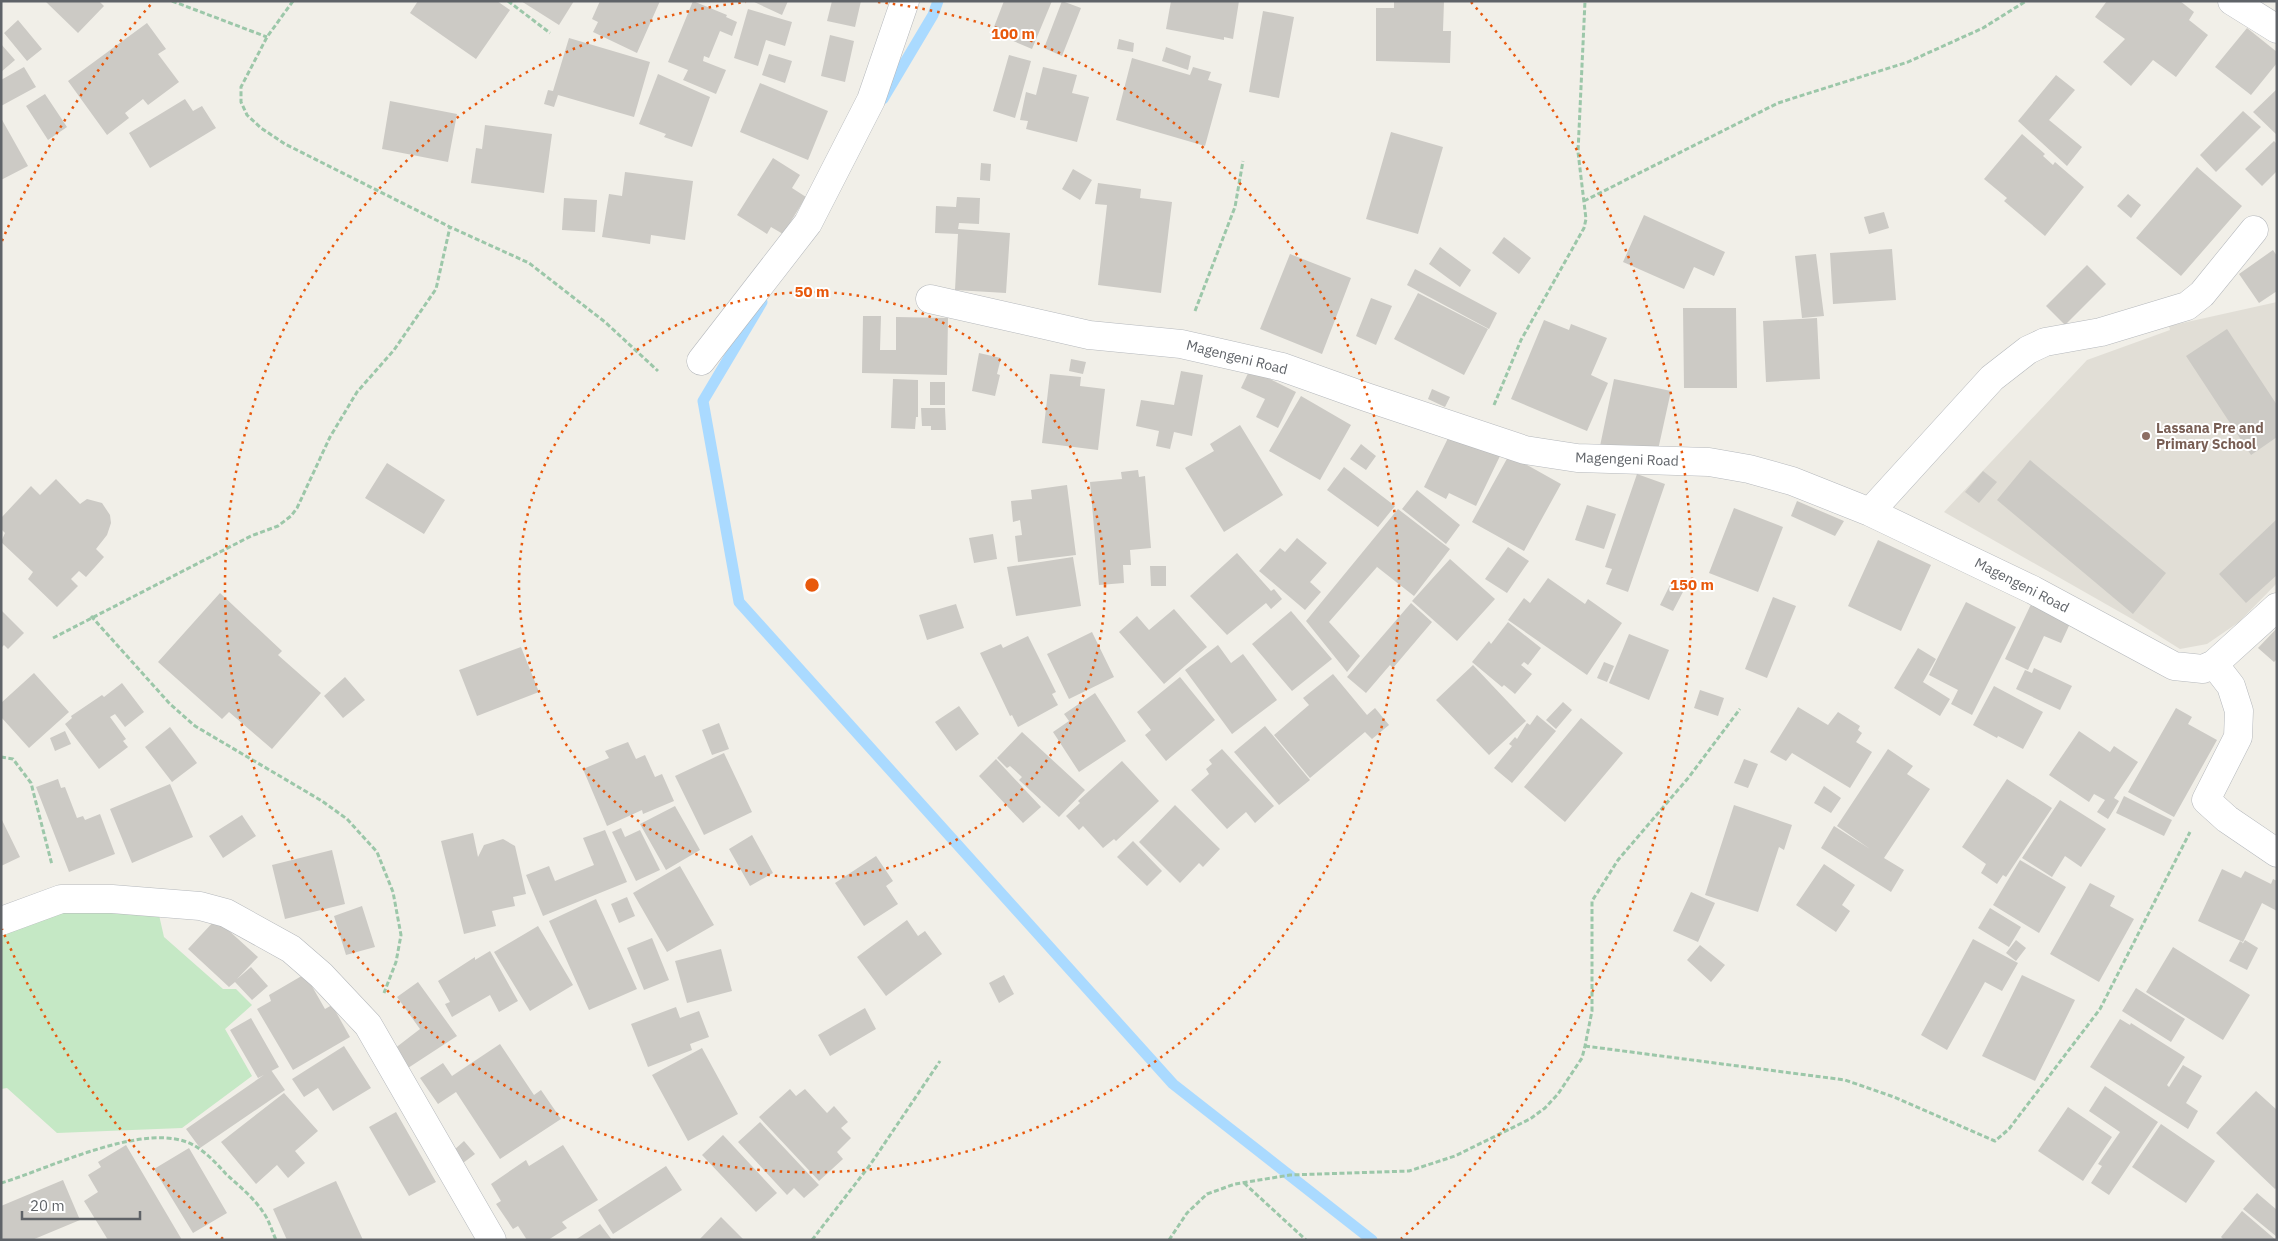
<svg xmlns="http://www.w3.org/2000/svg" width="2278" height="1241" font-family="'IBM Plex Sans',sans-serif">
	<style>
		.education { fill: #e1ded6 }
		.green { fill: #c5e8c5 }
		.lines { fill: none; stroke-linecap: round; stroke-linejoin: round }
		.stream { stroke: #aadaff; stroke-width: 11 }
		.building { fill: #cccac5 }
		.minor-casing { stroke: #b5b8bc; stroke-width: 29 }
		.path { stroke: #9cc7a9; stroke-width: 3; stroke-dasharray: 5 2.5; stroke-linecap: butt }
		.minor { stroke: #fff; stroke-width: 28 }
		.ring { fill: none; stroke: #e8590c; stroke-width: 2.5; stroke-dasharray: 2.5 5 }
		.education-dot { fill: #8d6e63; stroke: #fff; stroke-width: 2 }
		.labels { text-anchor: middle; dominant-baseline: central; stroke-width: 4; stroke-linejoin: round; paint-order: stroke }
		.street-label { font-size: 14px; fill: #5f6368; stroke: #fff }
		.education-label { font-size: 14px; font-weight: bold; fill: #785e54; stroke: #fff; text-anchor: start }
		.centre { fill: #e8590c; stroke: #fff; stroke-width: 2.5 }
		.ring-label { font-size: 15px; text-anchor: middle; font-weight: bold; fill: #e8590c; stroke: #fff; stroke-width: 4; stroke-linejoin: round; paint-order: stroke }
	</style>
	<rect width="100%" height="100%" fill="#f1efe8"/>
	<!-- education -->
	<path class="education" d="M2277,302V583L2239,622L2207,644L2180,649L2132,619L1944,512L2087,360L2170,330L2169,326Z"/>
	<!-- green -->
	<path class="green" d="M36,908L159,915L164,937L223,989H236L252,1005L225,1029L252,1076L182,1128L57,1133L7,1088L1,1089V923Z"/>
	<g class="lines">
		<!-- stream -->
		<path class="stream" d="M883,99L933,15L938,1
			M762,302L703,401L739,602L1173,1084L1372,1240"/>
	</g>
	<!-- building -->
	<path class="building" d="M45,1H99L104,6L78,33Z
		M418,1H497L510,10L476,59L410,13Z
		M521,1H574L559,25Z
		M600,1H660L637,53L593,32L598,22L592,19Z
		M693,1L727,15L726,17L737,22L732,36L720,31L709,58L704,56L703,61L726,70L716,94L683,80L688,70L668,62Z
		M752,1H788L782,15Z
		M832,1H861L855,27L827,21Z
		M1004,1H1052L1032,49L992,32Z
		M1062,1L1081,8L1062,56L1044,48Z
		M1171,1H1239L1233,39L1224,37V40L1166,29Z
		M1394,1H1444L1443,31H1451L1450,63L1376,61V8H1394Z
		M2107,1H2180L2194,12L2189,20L2208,35L2176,77L2153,60L2131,86L2103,62L2125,39L2095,17Z
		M748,9L792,22L785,46L766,40L758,66L734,58Z
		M1263,11L1294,17L1279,98L1249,92Z
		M18,20L42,49L27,61L4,33Z
		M147,23L166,49L158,54L179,82L148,105L143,99L125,113L129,118L107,135L68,81Z
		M2247,28L2277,52V63L2251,95L2215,67Z
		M830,35L854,41L845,82L821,76Z
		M569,38L650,62L634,117L558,95L554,107L544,104L548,90L553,91Z
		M1119,39L1134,43L1133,52L1117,49Z
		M1,44L15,60L1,72Z
		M1166,47L1191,56L1188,70L1162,61Z
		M769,54L792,61L785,83L762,75Z
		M1009,55L1031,61L1015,118L993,111Z
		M1132,58L1190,75L1193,67L1211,72L1208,80L1222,84L1205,146L1116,120Z
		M24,67L36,87L1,106V80Z
		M1043,67L1077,75L1072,93L1089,97L1077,142L1026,129L1028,121L1020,120L1026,92L1036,95Z
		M658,74L710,97L692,147L664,137L666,134L639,124Z
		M2056,75L2075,90L2049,120L2082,147L2067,166L2018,121Z
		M760,83L828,111L808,160L740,132Z
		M2277,89V135L2253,112Z
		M45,94L67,127L48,140L26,106Z
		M185,99L193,111L202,106L216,128L150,168L129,133Z
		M390,101L457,114L448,162L382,149Z
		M2243,111L2261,127L2216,172L2200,155Z
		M1,118L28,166L1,180Z
		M485,125L552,134L544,193L471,183L476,148L482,149Z
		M1391,132L1443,147L1418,234L1366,219Z
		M2022,134L2045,154L2043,156L2053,165L2055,162L2084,187L2045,236L2004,201L2007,198L1984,179Z
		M2274,141L2277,144V171L2262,186L2245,169Z
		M773,158L800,175L792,188L806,197L783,234L771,227L767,234L737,215Z
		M981,163L991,164L990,181L980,180Z
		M2197,167L2242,206L2181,276L2136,238Z
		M1073,169L1092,180L1080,200L1062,189Z
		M625,172L693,181L685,240L651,235L650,244L602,237L609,194L622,196Z
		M1098,183L1141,189L1140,198L1172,202L1161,293L1098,285L1107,205L1095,204Z
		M2128,194L2141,205L2131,218L2117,206Z
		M957,197L980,198L979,224L959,223L958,229L1010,233L1006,293L955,290L958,234L935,233L936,206L956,207Z
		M564,198L597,200L595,232L562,230Z
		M1884,212L1889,228L1869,234L1864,217Z
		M1644,215L1725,252L1714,276L1694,267L1684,289L1623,262Z
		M1504,237L1531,258L1519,274L1492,253Z
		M1440,247L1471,270L1460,287L1429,264Z
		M1892,249L1896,300L1833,304L1830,253Z
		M2273,250L2277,256V291L2259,303L2239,274Z
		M1290,254L1351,278L1322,354L1260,329Z
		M1816,254L1824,316L1802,318L1795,256Z
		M2087,265L2106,284L2065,325L2046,306Z
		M1415,269L1497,313L1489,329L1407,285Z
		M1418,293L1488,329L1464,375L1394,339Z
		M1371,298L1392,306L1376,345L1356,336Z
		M1683,308H1736L1737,388H1684Z
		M863,316H881L880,350H896V317L948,318L947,375L862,373Z
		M1817,318L1820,379L1766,382L1763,321Z
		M1544,320L1569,330L1571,324L1607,338L1591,375L1608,383L1587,431L1511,399Z
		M2227,329L2277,405V437L2251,455L2186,356Z
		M979,353L1001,358L997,374L1000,375L995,396L972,391Z
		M1071,359L1086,362L1083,374L1069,371Z
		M1250,369L1296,392L1278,428L1256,417L1265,399L1241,388Z
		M1181,371L1203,375L1192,436L1174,432L1170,449L1156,446L1159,431L1136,426L1141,400L1174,405Z
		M1050,374L1081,377L1080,386L1105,389L1098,450L1042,443Z
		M893,379L918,380V417H916L915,429L891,428Z
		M1614,379L1671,391L1656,459L1600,446Z
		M930,382H945V405H930Z
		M1432,389L1450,397L1445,407L1428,399Z
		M1301,396L1351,425L1320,480L1269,451Z
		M921,408H945L946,430H931V426H922Z
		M1240,425L1283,495L1224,532L1185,468L1214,451L1210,444Z
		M1451,432L1500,456L1476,506L1449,493L1446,499L1424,487Z
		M1361,444L1376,456L1366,470L1350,459Z
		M1509,455L1561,484L1524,551L1472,522Z
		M2030,460L2166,573L2133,614L1997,500Z
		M387,463L445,500L424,534L365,498Z
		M1344,467L1395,506L1378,527L1327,490Z
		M1138,470L1139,477L1145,476L1151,548L1130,550L1131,565H1123L1124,583L1099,585L1090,482L1122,479L1121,472Z
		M1983,471L1997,482L1979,503L1965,492Z
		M1637,474L1665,484L1628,592L1606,584L1612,569L1605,567Z
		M56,479L80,504L87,499L102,503L110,515L111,523L107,535L96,549L104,557L86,577L79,571L71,579L78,586L57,607L28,579L33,572L1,542L5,533L1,529V518L31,486L40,495Z
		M1067,485L1076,555L1018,562L1015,536L1022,535L1020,520L1013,522L1011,501L1032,499L1031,490Z
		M1417,490L1460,525L1446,544L1402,509Z
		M1797,501L1844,521L1835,536L1791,516Z
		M1587,505L1616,514L1604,549L1575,540Z
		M1734,508L1783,527L1758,592L1709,573Z
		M1398,509L1450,549L1414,596L1372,563L1377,567L1329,622L1360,656L1347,672L1306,621Z
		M2277,519V575L2246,603L2219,574Z
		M993,534L997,559L974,563L969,538Z
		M1297,538L1327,563L1310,582L1321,592L1305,610L1259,571L1280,548L1285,552Z
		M1878,540L1931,565L1901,631L1848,606Z
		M1508,547L1529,561L1507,593L1485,579Z
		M1237,553L1271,591L1274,589L1282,599L1271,609L1266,603L1227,635L1190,596Z
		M1073,557L1081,606L1016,616L1007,567Z
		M1450,559L1495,599L1457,641L1412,601Z
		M1150,566H1166V586H1151Z
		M1548,578L1585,604L1588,599L1622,623L1587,675L1508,620L1524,598L1530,603Z
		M1672,581L1685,588L1673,611L1660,605Z
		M220,593L282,651L278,655L321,693L272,749L229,712L222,719L158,662Z
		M1773,597L1796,606L1767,678L1745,669Z
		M2034,598L2073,617L2061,643L2044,636L2028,670L2005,659Z
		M1966,602L2016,627L1972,715L1951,704L1958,690L1929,675Z
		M1411,603L1432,622L1393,668L1390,665L1366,693L1347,677Z
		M956,604L964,628L927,640L919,615Z
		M1174,609L1207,647L1164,684L1119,632L1137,616L1149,630Z
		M1,610L24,633L8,649L4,645L1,648Z
		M1291,611L1332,659L1292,691L1252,644Z
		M1508,622L1541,648L1528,665L1524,662L1521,665L1532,674L1515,694L1504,685L1502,687L1472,662L1489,641L1491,644Z
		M2277,628V659L2274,662L2258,648Z
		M1092,632L1114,677L1069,699L1047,654Z
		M1629,634L1669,650L1649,700L1609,683Z
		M1028,636L1056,692L1052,694L1058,705L1018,727L1012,715L1010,716L980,653L1001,644L1003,648Z
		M1218,645L1231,663L1243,654L1277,700L1232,734L1185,670Z
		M521,647L539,692L477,716L459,670Z
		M1918,648L1936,659L1923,682L1950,699L1940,716L1894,688Z
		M1604,662L1614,666L1607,682L1597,678Z
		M1473,665L1526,721L1489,755L1436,700Z
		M2034,668L2072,686L2060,710L2016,689L2025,670L2032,673Z
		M34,673L69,712L29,748L1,717V703Z
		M1333,674L1367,715L1375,708L1389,725L1372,739L1365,732L1310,778L1274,735L1309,705L1303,698Z
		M345,677L365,700L343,718L324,696Z
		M1180,677L1215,720L1166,761L1145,735L1151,730L1137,712Z
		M122,683L144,712L125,727L115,714L110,717L126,739L123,741L128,747L99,769L65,724L72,718L71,716L102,695L104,697Z
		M1994,686L2043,712L2023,749L1998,736L1997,738L1973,725Z
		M1700,690L1724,698L1718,716L1694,708Z
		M1095,693L1126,741L1079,772L1053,732L1069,721L1064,714Z
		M1563,702L1572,710L1556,729L1546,720Z
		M959,706L979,734L956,751L935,722Z
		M1798,707L1828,725L1838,712L1860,726L1858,730L1862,733L1856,742L1872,752L1850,788L1792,753L1786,761L1770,752Z
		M2176,708L2192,717L2188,724L2217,740L2174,817L2128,792Z
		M1537,715L1556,731L1512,783L1494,768L1512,746L1509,744L1515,737L1517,739L1527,723L1530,725Z
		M1581,718L1623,753L1565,822L1524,787Z
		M719,723L729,749L712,755L702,730Z
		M1265,726L1310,780L1279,805L1234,752Z
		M170,727L197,763L172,782L145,747Z
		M65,731L71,744L55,751L50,738Z
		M2079,731L2110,752L2114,746L2138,762L2114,798L2119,801L2108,819L2097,812L2105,800L2094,794L2089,802L2049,775Z
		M1022,732L1085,790L1059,817L1019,780L1022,777L1010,766L1007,768L997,758Z
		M628,742L636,759L645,755L655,777L662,774L674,801L643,814L642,810L607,826L583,769L609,758L605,751Z
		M1222,749L1274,806L1255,823L1246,812L1227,829L1191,790L1209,774L1206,769L1212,764L1209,760Z
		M1888,749L1913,766L1907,774L1930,789L1884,858L1904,870L1891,892L1821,848L1834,826L1870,849L1837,826Z
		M724,753L752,812L704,835L675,776Z
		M996,759L1041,807L1023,823L979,776Z
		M1744,759L1758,764L1748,788L1734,783Z
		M1122,761L1159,801L1116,841L1114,839L1103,848L1083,826L1079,830L1066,816L1080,803L1078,801Z
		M58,779L61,788L65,787L77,818L83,816L85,820L100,814L115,854L69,872L36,787Z
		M2007,779L2052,808L2006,877L2003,875L1997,884L1981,873L1986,864L1962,847Z
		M170,784L193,837L132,863L110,809Z
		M1824,786L1841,798L1831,813L1814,803Z
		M2124,796L2172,820L2164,836L2116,813Z
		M2060,800L2106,829L2081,867L2065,856L2052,877L2022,858Z
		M1175,805L1220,849L1203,867L1199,863L1180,883L1139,842Z
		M1734,805L1792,825L1784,850L1779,847L1758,912L1705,895Z
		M675,806L700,850L666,870L640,824Z
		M242,815L256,836L223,858L209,836Z
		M1,818L20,857L1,866Z
		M621,828L625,837L640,830L660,870L636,881L612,832Z
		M605,830L627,882L543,916L526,875L549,866L555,881L594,865L583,838Z
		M473,833L478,857L484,845L503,839L515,846L526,894L513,897L515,906L492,911L496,926L464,934L441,841Z
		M752,835L773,873L750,886L729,849Z
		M1133,841L1162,871L1147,886L1117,857Z
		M332,850L345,904L285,919L272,865Z
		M876,856L893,881L886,886L898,904L864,926L835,883Z
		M2020,860L2066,887L2039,933L1993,905Z
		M1824,864L1855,885L1842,905L1850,911L1836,932L1796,905Z
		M680,866L714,925L667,952L633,893Z
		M2222,869L2241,878L2245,871L2271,884L2273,879L2277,881V911L2262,903L2243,942L2198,921Z
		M2090,883L2115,896L2110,906L2134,919L2099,982L2050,954Z
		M1691,892L1715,903L1698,942L1673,931Z
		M627,897L635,916L619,923L611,904Z
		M596,899L637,989L589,1010L549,921Z
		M362,906L375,947L346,955L334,916Z
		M1990,908L2021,927L2009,947L1978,928Z
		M216,919L258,957L237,979L251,967L268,986L252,1000L235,982L229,987L188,949Z
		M907,920L918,936L925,931L942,954L886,996L857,957Z
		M538,926L573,985L530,1011L494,952Z
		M652,938L669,980L644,990L627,948Z
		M1973,939L2018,963L2002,991L1985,982L1947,1050L1921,1035Z
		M2016,940L2026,948L2016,961L2006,953Z
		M2245,940L2258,948L2247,970L2229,961L2240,941L2243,943L2242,945Z
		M1700,945L1725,965L1711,982L1687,960Z
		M2173,947L2250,995L2223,1040L2146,992Z
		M721,949L732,991L687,1003L675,961Z
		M490,951L518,1001L499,1012L490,995L452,1017L445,1004L450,1002L438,981L475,957V960Z
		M305,974L325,1009L332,1005L350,1037L293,1070L257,1009L271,1001L269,995Z
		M1004,975L1014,994L999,1003L989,983Z
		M2022,975L2075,1000L2035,1081L1982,1056Z
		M418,982L457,1036L408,1068L394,1049L420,1029L397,997Z
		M2136,988L2185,1019L2171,1042L2122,1011Z
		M676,1007L680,1018L699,1011L709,1037L690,1044L692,1050L648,1067L631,1024Z
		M865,1008L876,1029L830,1056L818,1035Z
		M251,1018L279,1067L258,1078L230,1030Z
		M2120,1019L2130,1025L2131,1023L2185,1057L2167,1085L2169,1087L2183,1065L2202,1076L2186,1103L2198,1111L2188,1129L2090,1067Z
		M500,1044L534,1095L541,1090L561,1119L500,1159L456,1092L438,1104L420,1078L443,1063L452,1076Z
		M344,1046L371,1088L333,1111L318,1088L304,1097L292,1079Z
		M702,1048L738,1114L688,1141L652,1075Z
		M271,1070L285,1090L200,1148L186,1129Z
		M2105,1086L2158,1122L2109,1195L2091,1183L2102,1166L2098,1164L2120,1132L2089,1111Z
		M790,1089L796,1096L805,1089L827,1113L834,1106L848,1122L841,1128L851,1138L837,1152L843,1159L819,1181L759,1117Z
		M2256,1091L2277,1110V1187L2275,1189L2216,1133Z
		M284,1093L318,1131L295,1151L305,1163L288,1178L277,1165L256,1184L221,1142Z
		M2068,1107L2112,1137L2083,1181L2038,1151Z
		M396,1112L436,1182L409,1196L369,1127Z
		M760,1122L819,1185L804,1198L794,1188L787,1195L738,1142Z
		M2161,1124L2215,1161L2186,1203L2132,1167Z
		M723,1135L777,1193L756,1212L702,1155Z
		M464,1141L475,1154L463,1163L453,1151Z
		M126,1145L182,1240H108L84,1201L98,1192L88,1175L101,1167L98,1162Z
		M563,1145L598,1200L562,1222L567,1228L548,1240H527L518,1226L513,1229L496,1204L501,1201L491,1184L526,1160L529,1166Z
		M189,1148L227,1213L193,1233L154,1169Z
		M666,1166L682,1190L613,1234L598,1210Z
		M63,1180L80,1220L32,1240H1V1206Z
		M336,1181L363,1240H287L273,1209Z
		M2257,1193L2277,1210V1237L2243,1209Z
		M2242,1211L2276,1240H2224L2221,1237Z
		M721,1217L744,1240H699Z
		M600,1224L612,1240H575Z"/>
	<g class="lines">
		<!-- minor casing -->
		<g class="minor-casing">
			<path id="minor" d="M2232,1L2277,29
				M930,299L1089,335L1181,344L1282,367L1366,397L1525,450L1577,458L1709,462L1749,469L1792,481L1870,512L2033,590L2174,666L2203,669L2214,664L2277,607
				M701,361L808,223L871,100L905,1
				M1870,512L1992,378L2028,350L2045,342L2101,332L2187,306L2202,294L2254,230
				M2214,664L2231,686L2239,711L2238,737L2206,800L2227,819L2277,853
				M1,921L61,899H112L200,906L226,913L291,949L321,975L368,1025L492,1240"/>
		</g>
		<!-- path -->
		<path class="path" d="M172,1L267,37
			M293,1L267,37L241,87V102L247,115L261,128L285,144L450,227L529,263L605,322L658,371
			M508,1L550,33
			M1584,201L1778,103L1908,62L1983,28L2026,1
			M1195,311L1235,207L1243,161
			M1494,405L1521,340L1584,228L1586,219L1578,152L1585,1
			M91,616L170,704L195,726L322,801L347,819L377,852L393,892L401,935L396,962L384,993
			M53,638L251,536L278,526L291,516L297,508L330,437L357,392L394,350L436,289L450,227
			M1,757L13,759L31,783L52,865
			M1585,1046L1845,1080L1894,1097L1995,1141L2009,1129L2100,1009L2190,832
			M1,1183C49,1169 149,1118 195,1146C207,1153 217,1164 226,1174C239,1186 254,1198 263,1212C269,1220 272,1231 276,1240
			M1244,1183L1306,1240
			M812,1240L870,1165L940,1061
			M1169,1240L1187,1213L1207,1194L1235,1184L1290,1175L1409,1171L1455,1156L1530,1119L1545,1108L1558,1094L1582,1058L1585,1046L1592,1011V901L1618,860L1689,777L1740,709"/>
		<!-- minor -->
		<use href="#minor" class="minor"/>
	</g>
	<!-- distance rings -->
	<g class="ring">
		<circle cx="812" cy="585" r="293"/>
		<path d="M878 2A587 587 0 1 1 746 2"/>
		<path d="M223 1239A880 880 0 0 1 2 929M2 241A880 880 0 0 1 153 2M1471 2A880 880 0 0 1 1401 1239"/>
	</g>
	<!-- markers -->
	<circle class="education-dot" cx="2146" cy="436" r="5"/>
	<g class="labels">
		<!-- street labels -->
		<g class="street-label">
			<text transform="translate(1237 357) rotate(14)">Magengeni Road</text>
			<text transform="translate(1627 459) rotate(2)">Magengeni Road</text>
			<text transform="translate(2022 585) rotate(27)">Magengeni Road</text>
		</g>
		<!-- education labels -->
		<g class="education-label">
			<text x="2156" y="428">Lassana Pre and<tspan x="2156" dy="16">Primary School</tspan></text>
		</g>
	</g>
	<circle cx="812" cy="585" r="8" class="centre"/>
	<g class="ring-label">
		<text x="1013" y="39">100 m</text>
		<text x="812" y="297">50 m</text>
		<text x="1692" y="590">150 m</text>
	</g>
	<!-- border -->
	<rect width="2278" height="1241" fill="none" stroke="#5f6368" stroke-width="5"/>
	<!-- scale -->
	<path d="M22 1211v8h118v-8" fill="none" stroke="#5f6368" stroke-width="2.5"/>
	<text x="30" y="1211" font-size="15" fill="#5f6368" stroke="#ffffff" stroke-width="4" paint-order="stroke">20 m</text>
</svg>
